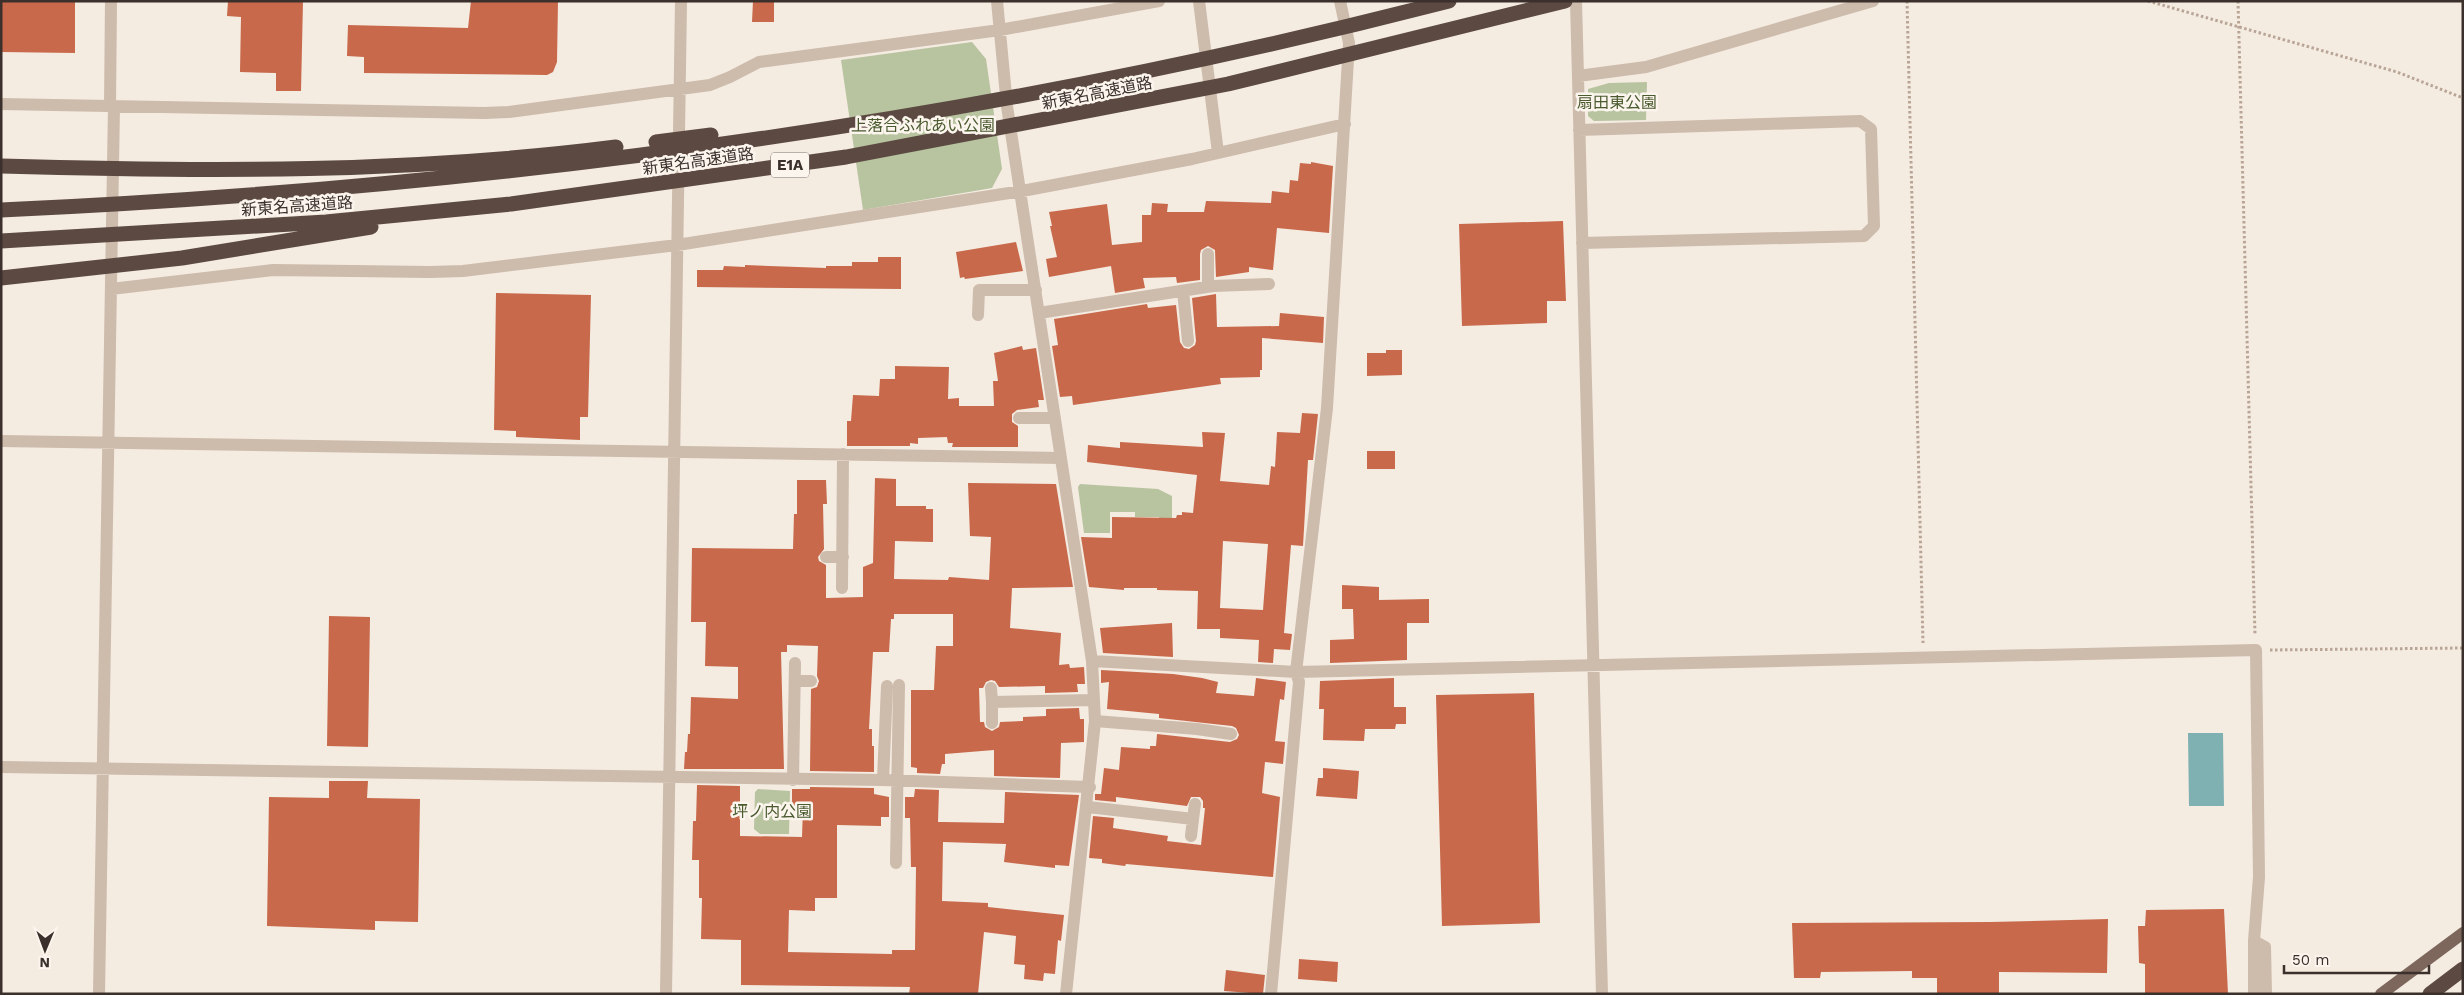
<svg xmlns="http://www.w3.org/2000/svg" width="2464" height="995" font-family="'Work Sans','Noto Sans JP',sans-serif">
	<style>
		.green { fill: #b8c4a0 }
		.water { fill: #7fb0b2 }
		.building { fill: #c8694b; fill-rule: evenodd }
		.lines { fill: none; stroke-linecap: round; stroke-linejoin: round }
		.path { stroke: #b9a596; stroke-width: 3; stroke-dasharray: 2.5 2.5; stroke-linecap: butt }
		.minor { stroke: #cdbbac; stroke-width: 12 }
		.major { stroke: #7d675c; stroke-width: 12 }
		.highway { stroke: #5c4a42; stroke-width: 15 }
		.highway-bridge { stroke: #5c4a42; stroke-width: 15 }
		.labels { text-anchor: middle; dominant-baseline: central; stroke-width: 5; stroke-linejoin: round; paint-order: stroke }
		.shield { fill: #fbf5ee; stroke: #756b66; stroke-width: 1 }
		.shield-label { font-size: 15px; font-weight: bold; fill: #3b302b }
		.street-label { font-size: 16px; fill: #3b302b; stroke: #fbf5ee }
		.park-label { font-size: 16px; fill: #4a5a2e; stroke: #fbf5ee }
	</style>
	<rect width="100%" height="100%" fill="#f4ebe1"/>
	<!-- green -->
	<path class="green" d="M972,42L986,59L1002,169L992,188L863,210L841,60Z
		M1647,82L1646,120L1594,121L1588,116V89L1609,83Z
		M1080,484L1158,489L1172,496V520L1159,537V517H1135V512H1110V533H1084L1078,487Z
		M758,789L790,791L789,834H760L754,829L755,792Z"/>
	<!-- water -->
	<path class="water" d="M2188,733H2223L2224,806H2189Z"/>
	<!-- building -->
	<path class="building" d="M1,1H75V53L1,52Z
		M228,1H303L301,91H276V73L240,72L241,17L227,16Z
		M471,1H558L557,62L553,72L547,75L364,73V57L347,56L348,25L468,28Z
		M753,1H774V22H752Z
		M1311,162L1333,166L1329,233L1277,228L1273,270L1249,267V272L1216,277L1215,250L1208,246L1201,250L1200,254V280L1177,283L1176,277L1143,278L1145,288L1115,293L1111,266L1049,277L1046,259L1057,257L1050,226H1052L1049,212L1107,204L1112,245L1142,242V215H1151L1152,203L1168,204L1167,212H1204L1206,201L1271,203L1272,191L1289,193L1290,180L1298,181L1300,163L1311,164Z
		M1563,221L1566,301H1547V323L1462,326L1459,224Z
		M1016,242L1023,271L965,279L964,277L960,278L956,252Z
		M878,257H901V289L697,287V270H723L724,266L745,267V265L826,268V266H852V262H878Z
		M496,293L591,295L588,417H580V440L516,437V431L494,430Z
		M1216,294L1217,327L1279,326L1280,313L1324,317L1323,343L1262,338V370H1260V377L1220,378L1221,384L1073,405L1072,396L1060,397L1052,346L1058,345L1054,319L1147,304L1148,308L1176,305L1180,342L1184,348L1189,349L1195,345L1196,341L1192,298Z
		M1022,346L1023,350L1036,348L1044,400H1038L1039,407L1017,410L1012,414V422L1018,426V447H952L953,443H948L947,437L918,438V444L910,443V446H847V421H851L853,395L879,396L880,379H895V366L949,367L948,399L959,398V406H994L993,381H998L994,353Z
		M1386,350H1402V375L1367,376V353H1386Z
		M1302,413L1318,414L1313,460H1308L1303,546L1291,545L1284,633L1292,634L1290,650L1274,649L1273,663L1258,662L1259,640L1220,638V629H1197L1198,591L1157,590V588H1124V590L1089,587L1081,537L1112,538V517L1176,518L1177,515H1182V512L1193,513L1197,475L1087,462L1088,445L1120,448V442L1203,447L1202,432L1225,433L1220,481L1269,485L1271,466L1275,467L1277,432L1300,433ZM1223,541L1268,544L1263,610L1220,608Z
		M1367,451H1395V469H1367Z
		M875,478L896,479V506H926V509H933V542L895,541L894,579L948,580L949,577L989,580L991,537L970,536L968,483L1056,484L1073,587L1012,588L1010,628L1061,633L1059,665L1069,664L1070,668L1084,667L1085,684H1077L1078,692L1045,693V686L999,687L995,681L991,680L986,682L983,688H979L980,722H984L985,727L992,731L999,727L1000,722L1023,721V717L1046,716V709L1079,708L1080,719H1084V742L1061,743L1060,778L994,776V750L945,754V764H942L940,774L917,773V768L911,767V690H934L936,646H953V614H894V619H891L889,652H873L869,729H872V746H874V772L810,771L811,689L817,687L819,681L817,676L818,646L787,645V652H781L784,769H684L685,752H687L688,734H690L691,697L738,699V667L705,666L706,622H691L692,548L793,549L794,514H797V480H826L827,504H823L824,549L818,557L819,561L826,565V598L863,597V567L873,563Z
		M1342,585L1379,587V600L1429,599V623H1407V660L1330,663V640L1354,639L1353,609H1342Z
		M329,616L370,617L368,747L327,746Z
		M1172,623L1173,657L1103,653L1100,628Z
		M1101,670L1173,674L1202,678L1218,682L1216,693L1254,696L1256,678L1286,682L1284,700L1280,699L1275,741L1285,742L1283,764L1265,762L1262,793L1280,797L1273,877L1126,864L1125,866L1102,863V859L1089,858L1093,816L1114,818L1113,828L1168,836L1167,841L1201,845L1205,808H1203V801L1200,797H1191L1187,806L1116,797V802L1095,800V794H1101L1104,768L1119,770L1121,747L1150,749V746H1156L1157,734L1230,742L1237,739L1239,735L1236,728L1232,726L1159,718V714L1107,709L1109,682L1101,683Z
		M1394,678V707H1406V724H1396L1395,729H1365L1364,741L1323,740L1324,709H1319L1320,681Z
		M1534,693L1540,923L1442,926L1436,695Z
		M1323,768L1359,771L1357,799L1316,796L1318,778H1323Z
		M329,781H368L367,798L420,799L418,922L375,921V930L267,926L269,797L329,798Z
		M697,785L740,786V836L802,837L803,807H792V789H810V787L874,788V794L889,797V817H881V826L837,825V898H815V911L789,910L788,952L892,954V950H915L916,867H911L910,818H905V797H914L915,789L939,790L938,822H943L1004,823L1005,792L1079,795L1069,866L1055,865V868L1004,862L1006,844L943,842L942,901L988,903V907L1064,915L1061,941L1058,940L1055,974L1044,973L1043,981L1024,979L1025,965L1014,964L1016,936L984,932L978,994H909L910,987L741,985V940L701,939L702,898H699V860H692L693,821H696Z
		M2224,909L2228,994H2145V964L2139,963L2138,926H2145L2146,910Z
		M2108,919L2107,973L1999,972V994H1937V978H1912V971L1821,972L1820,978H1794L1792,923L1990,922Z
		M1299,959L1338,962L1337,982L1298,979Z
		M1226,970L1265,975L1263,994L1224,991Z"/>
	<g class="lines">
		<!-- path -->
		<path class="path" d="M1907,1L1923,643
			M2148,1L2397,72L2463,98
			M2238,1L2255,635
			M2270,650L2463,648"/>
		<!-- minor -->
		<path class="minor" d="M997,1L1007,106L1092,661L1095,721L1066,994
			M1199,1L1218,153
			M1576,1L1602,994
			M1578,76L1646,67L1873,1
			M1,104L484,113L509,112L710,85L730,77L759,62L1000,30L1159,1
			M110,106L111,1
			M1579,130L1860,121L1871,129L1874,226L1864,236L1582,243
			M1208,254V287
			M111,289L273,270L430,272L463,271L677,245L1022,191L1192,159L1345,124
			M1183,291L1188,341
			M1039,313L1213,286L1269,284
			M978,315L979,290H1036
			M1019,418H1055
			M1,441L1061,458
			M826,557H843
			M842,588L843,454
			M1092,661L1296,672L2256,650L2259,877L2254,941V994
			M795,681H811
			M991,688L992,702
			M1095,721L1197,729L1231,734
			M992,723V702L1094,700
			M1,767L883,780L1090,787
			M793,780L795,663
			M883,780L887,686
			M1088,807L1193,819L1195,804
			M1191,836L1193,819
			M896,863L899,685
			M2254,941L2265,947L2266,994
			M99,994L114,106
			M666,994L681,1
			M1271,994L1299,682L1296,672L1327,408L1349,43L1340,1"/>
		<!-- major -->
		<path class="major" d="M2381,994L2463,933"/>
		<!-- highway -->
		<path class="highway" d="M2430,994L2463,969"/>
		<!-- highway-bridge -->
		<path class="highway-bridge" d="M656,142L711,135
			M1,166C207,172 412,173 616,147
			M1,210C488,188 976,123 1449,1
			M1,241L326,222L511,204L846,157L1228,84L1565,1
			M1,278L182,258L371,227"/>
	</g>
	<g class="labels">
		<!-- shield labels -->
		<rect class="shield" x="771" y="152.5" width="38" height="25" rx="4"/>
		<g class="shield-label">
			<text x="790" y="165">E1A</text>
		</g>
		<!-- street labels -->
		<g class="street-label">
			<text transform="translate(1097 93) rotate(-11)">新東名高速道路</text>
			<text transform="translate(698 161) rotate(-8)">新東名高速道路</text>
			<text transform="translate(297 206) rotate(-4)">新東名高速道路</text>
		</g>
		<!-- park labels -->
		<g class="park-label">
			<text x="1617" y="102">扇田東公園</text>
			<text x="923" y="125">上落合ふれあい公園</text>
			<text x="772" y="811">坪ノ内公園</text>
		</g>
	</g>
	<!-- border -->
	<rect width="2464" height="995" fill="none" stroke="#3b302b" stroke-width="5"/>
	<!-- north arrow -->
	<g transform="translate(45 950) rotate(181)" stroke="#fbf5ee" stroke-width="4" paint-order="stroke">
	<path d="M0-4L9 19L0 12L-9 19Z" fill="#3b302b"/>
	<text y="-8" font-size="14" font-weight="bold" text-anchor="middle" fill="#3b302b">N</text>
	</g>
	<!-- scale -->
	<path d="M2284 965v8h145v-8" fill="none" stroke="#3b302b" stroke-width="2.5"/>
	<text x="2292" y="965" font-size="15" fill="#3b302b" stroke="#fbf5ee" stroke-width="4" paint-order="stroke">50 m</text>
</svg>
